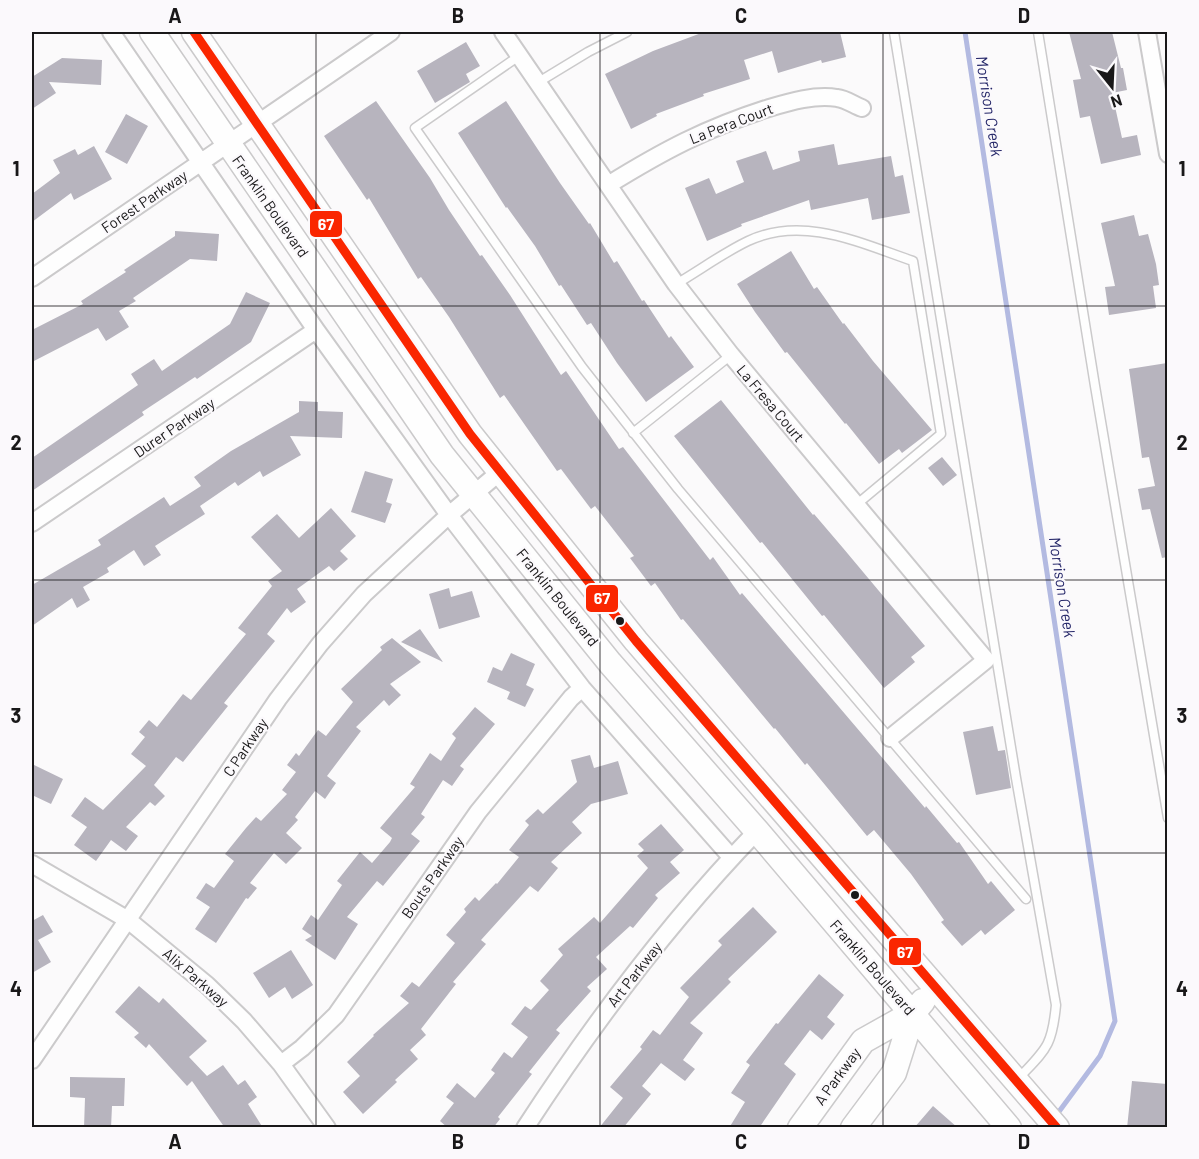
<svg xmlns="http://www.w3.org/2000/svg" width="1199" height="1159" font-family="Barlow,sans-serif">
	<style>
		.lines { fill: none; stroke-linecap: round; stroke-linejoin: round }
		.stream { stroke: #b3bae1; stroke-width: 5 }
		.building { fill: #b7b4be }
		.lane-casing { stroke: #cbcacb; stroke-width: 11 }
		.street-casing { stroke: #cbcacb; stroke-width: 20 }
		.secondary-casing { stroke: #cbcacb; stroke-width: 27 }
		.lane { stroke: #fefefe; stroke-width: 8 }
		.street { stroke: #fefefe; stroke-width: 16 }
		.secondary { stroke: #fefefe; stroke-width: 24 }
		.bus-1-casing { stroke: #fbf9fc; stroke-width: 14 }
		.bus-1 { stroke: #fa2600; stroke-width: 9 }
		.grid { fill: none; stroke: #191819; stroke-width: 1.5; stroke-opacity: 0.55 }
		.bus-dot { fill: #191819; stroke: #fbf9fc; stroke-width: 2 }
		.labels { text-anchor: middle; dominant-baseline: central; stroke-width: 4.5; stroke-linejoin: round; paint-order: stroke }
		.street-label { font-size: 15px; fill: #191819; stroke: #fbf9fc }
		.water-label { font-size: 16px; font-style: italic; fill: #242668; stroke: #fbf9fc }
		.line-badge { stroke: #fbf9fc; stroke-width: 2 }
		.badge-label { font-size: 16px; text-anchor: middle; font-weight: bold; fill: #fff }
		.neatline { fill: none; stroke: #191819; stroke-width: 2 }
		.grid-label { font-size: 20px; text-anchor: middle; font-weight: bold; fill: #191819 }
	</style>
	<rect width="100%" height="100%" fill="#fbfafb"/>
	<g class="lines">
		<!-- stream -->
		<path class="stream" d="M965,32L1115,1021L1100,1056L1055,1117"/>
	</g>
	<!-- building -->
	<path class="building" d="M704,32H840L846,57L822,63L821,60L778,73L772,51L744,60L750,79L703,94L704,96L656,114L657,116L631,129L605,74L653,51Z
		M1069,32H1112L1121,68H1123L1127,90L1112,93L1122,138L1137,135L1141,155L1101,164L1090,116L1080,118L1073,80L1081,79Z
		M466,42L480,66L466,74L470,82L435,103L417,71Z
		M62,58L102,60L101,85L49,82L56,93L32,109V77Z
		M376,101L430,178L449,210L480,256L482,255L510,295L561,375L566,371L619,449L623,447L710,560L713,557L740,595L742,593L925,808L926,806L957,843L959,842L988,884L991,881L1015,910L985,935L981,930L962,946L941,922L944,920L911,874L874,830L867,836L807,763L805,765L775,728L774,729L683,619L681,620L655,583L651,586L630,558L634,556L595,506L591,509L561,469L557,471L504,395L500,398L449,317L421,277L418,279L369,198L367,200L324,136Z
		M506,101L560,183L589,224L590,223L614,263L617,261L642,301L644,300L669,338L671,336L694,367L646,402L617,363L591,323L587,325L561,285L559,286L535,246L507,207L506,208L458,133Z
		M126,114L148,126L127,164L105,152Z
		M834,144L838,165L891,156L895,177L903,175L910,213L872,220L868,198L811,210L809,200L741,224L742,226L707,241L685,188L709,178L716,194L744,182L736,161L766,151L773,170L800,161L798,151Z
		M94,146L112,179L74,200L71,193L32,222V194L60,173L53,160L75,149L78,155Z
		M1134,215L1139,236L1148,234L1156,264L1159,285L1153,286L1156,308L1109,315L1105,287L1115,286L1101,223Z
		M175,231L219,234L217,261L190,259L133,298L136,301L119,311L129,327L106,341L98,328L32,362V330L83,304L81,301L126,272L124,270L175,236Z
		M791,251L814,289L817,287L843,324L844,323L873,361L932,430L902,453L899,449L879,464L846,423L845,424L787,352L785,353L755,312L737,284Z
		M246,292L270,303L251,342L197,379L195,377L142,412L144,415L32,491V458L138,385L131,374L154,359L162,371L230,324Z
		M1167,363V557L1162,558L1150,509L1142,510L1138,489L1155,486L1149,457L1142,458L1129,369Z
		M721,400L813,515L814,514L843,548L925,646L911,657L915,662L884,688L824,615L822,616L762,542L760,543L674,436Z
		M299,401L318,402V411L343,412L342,438L290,436L301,455L263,477L260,471L238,486L235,482L200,506L205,514L155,546L161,555L144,566L134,550L107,568L109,572L83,587L90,600L77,608L72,598L32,626V585L101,545L98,540L164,497L170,506L201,486L194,477L231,451L299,412Z
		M942,457L957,475L943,486L928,468Z
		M365,471L393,479L386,502L392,504L385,523L351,512Z
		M331,508L356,536L340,551L348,559L334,571L329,566L297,589L306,602L291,613L287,608L267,634L275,641L224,703L228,706L183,762L176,757L154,785L165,796L155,806L150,802L126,827L138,836L126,851L111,840L96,861L74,845L87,827L71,816L85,797L103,810L146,766L131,754L145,737L139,732L149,720L157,727L183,694L191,700L246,634L238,628L272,586L268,581L282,571L251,537L277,514L299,538Z
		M449,588L451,597L472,591L480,617L439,629L429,594Z
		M420,629L443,662L401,642Z
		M392,638L421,662L390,684L401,695L389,706L384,700L356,727L361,731L327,776L336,783L325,799L315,791L295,817L298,820L286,833L302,848L286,864L274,853L250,883L257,888L248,899L246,898L216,943L195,929L210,907L196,898L206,883L214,888L234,861L225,854L246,828L256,817L261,821L287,794L282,790L296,772L287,765L296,753L299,756L318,730L326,736L353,702L341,689L382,650L380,647Z
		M511,653L535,664L526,685L534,689L525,707L507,699L510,692L487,682L493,667L502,671Z
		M475,707L495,724L460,766L464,769L452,786L443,780L421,814L425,817L411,834L420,841L383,886L377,881L347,917L358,924L335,960L305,940L312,936L302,929L311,915L318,920L342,885L337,881L360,852L372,863L390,842L392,838L380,828L415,787L410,784L430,753L441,761L456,738L452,734Z
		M993,726L998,751L1005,750L1011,788L976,795L963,732Z
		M590,755L594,768L618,761L628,794L591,804L572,822L582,833L551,862L558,868L538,892L530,886L481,940L486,944L453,982L456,984L421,1029L426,1035L410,1050L418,1059L395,1080L397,1082L363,1114L343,1092L360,1076L347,1062L374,1036L373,1035L409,1003L400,996L412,982L419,987L455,943L446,935L466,912L464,909L475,897L479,901L496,883L497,884L519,857L509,850L529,825L525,821L538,809L543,814L577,782L571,760Z
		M32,764L63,779L51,804L32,795Z
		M661,824L684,850L670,862L680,873L655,895L658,898L633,928L630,926L596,957L607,969L587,987L591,991L556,1030L560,1033L529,1072L532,1074L498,1117L500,1119L493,1128H448L440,1121L454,1103L446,1097L457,1083L475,1098L495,1073L491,1070L504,1052L512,1058L528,1037L511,1024L525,1006L531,1010L549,990L540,981L563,955L558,949L594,917L600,923L648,868L637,856L644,850L638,844Z
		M753,907L777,932L728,979L731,982L690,1023L703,1033L683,1060L695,1069L685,1081L661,1063L642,1086L651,1094L623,1128H599L623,1098L610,1087L642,1049L640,1047L653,1030L660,1035L689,997L680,988L722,945L718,941Z
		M43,915L53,932L38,940L51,962L32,973V921Z
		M291,950L313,985L292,999L285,987L269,998L253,973Z
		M819,974L844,995L827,1017L835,1024L822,1040L810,1030L784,1064L796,1074L759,1128H729L745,1102L731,1093L750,1065L746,1062L776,1023L778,1024Z
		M139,986L159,1003L163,998L207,1041L189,1057L207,1076L223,1065L238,1085L245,1080L257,1097L248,1104L263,1128H225L192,1081L187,1086L149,1044L146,1048L134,1037L139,1033L115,1012Z
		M70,1077L125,1078L124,1106H112L111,1128H84L85,1098L70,1097Z
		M1132,1081L1167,1084V1128H1127Z
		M933,1106L958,1128H914Z"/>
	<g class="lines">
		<!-- lane casing -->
		<g class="lane-casing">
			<path id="lane" d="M894,32L1016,778L1056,1005C1052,1047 1046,1049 1018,1079
				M1038,32L1095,386L1168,818
				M519,56L415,128L582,367L678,489L1026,899
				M537,83L588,52L627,32
				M676,284C700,270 723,253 748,241C803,215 860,243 913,261L941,434L856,505
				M633,433L731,355"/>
		</g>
		<!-- street casing -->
		<g class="street-casing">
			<path id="street" d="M111,32L316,330L449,515L582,688L731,857
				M503,32L676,284L731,355L986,660L890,738
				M1147,32L1168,154
				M608,185C663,151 706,128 769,108C789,102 816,94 837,98C846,99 854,105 862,108
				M32,278L391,32
				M32,523L316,330
				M32,864L128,920L207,985L244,1021L281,1064L327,1128
				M32,1060L278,699L320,644L364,594L449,515L501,471
				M281,1064L302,1048L336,1015L478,812L571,698L582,688
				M525,1128C594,1022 669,922 757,831"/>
		</g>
		<!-- secondary casing -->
		<g class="secondary-casing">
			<path id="secondary" d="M152,32L442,455L610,663L757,831L1009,1128
				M194,32L470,434L636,641L1057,1128
				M800,1128L863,1041L913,1013L923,1001
				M853,1128L894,1073L913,1013"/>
		</g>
		<!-- lane -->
		<use href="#lane" class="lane"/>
		<!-- street -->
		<use href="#street" class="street"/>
		<!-- secondary -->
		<use href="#secondary" class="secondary"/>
		<!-- bus-1 casing -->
		<g class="bus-1-casing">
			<path id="bus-1" d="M194,32L470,434L636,641L1057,1128"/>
		</g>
		<!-- bus-1 -->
		<use href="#bus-1" class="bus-1"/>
	</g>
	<!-- grid -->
	<path class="grid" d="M316,32V1128M600,32V1128M883,32V1128M32,306H1168M32,580H1168M32,853H1168"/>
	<!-- markers -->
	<g class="bus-dot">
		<circle cx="620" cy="621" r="5"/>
		<circle cx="855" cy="895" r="5"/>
	</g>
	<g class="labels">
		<!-- street labels -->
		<g class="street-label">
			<text transform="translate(731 123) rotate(-21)">La Pera Court</text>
			<text transform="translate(144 201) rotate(-34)">Forest Parkway</text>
			<text transform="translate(271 206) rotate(55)">Franklin Boulevard</text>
			<text transform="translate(771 403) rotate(50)">La Fresa Court</text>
			<text transform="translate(174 427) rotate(-34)">Durer Parkway</text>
			<text transform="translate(558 597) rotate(51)">Franklin Boulevard</text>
			<text transform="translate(245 747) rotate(-56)">C Parkway</text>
			<text transform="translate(432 877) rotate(-55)">Bouts Parkway</text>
			<text transform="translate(873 967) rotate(49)">Franklin Boulevard</text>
			<text transform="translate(634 974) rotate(-52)">Art Parkway</text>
			<text transform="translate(196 977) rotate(41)">Alix Parkway</text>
			<text transform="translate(837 1076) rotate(-54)">A Parkway</text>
		</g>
		<!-- water labels -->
		<g class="water-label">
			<text transform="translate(990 106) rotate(81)">Morrison Creek</text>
			<text transform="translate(1063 587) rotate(81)">Morrison Creek</text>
		</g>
	</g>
	<g class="line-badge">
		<rect x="309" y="210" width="34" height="28" rx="6" fill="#fa2600"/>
		<rect x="585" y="584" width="34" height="29" rx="6" fill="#fa2600"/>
		<rect x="888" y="937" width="34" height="29" rx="6" fill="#fa2600"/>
	</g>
	<g class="badge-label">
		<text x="326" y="230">67</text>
		<text x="602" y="604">67</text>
		<text x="905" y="958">67</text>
	</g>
	<!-- border -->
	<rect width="1199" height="1159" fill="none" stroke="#fbf9fc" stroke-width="66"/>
	<!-- north arrow -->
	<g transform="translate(1112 87) rotate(162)" stroke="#fbf9fc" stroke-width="4.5" paint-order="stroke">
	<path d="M0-4.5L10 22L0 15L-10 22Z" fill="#191819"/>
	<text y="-9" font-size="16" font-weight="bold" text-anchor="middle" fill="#191819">N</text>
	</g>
	<rect x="33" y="33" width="1133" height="1093" class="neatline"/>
	<g class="grid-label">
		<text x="175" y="23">A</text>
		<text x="458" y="23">B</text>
		<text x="741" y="23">C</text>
		<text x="1024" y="23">D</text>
		<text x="16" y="176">1</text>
		<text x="1182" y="176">1</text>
		<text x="16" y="450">2</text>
		<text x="1182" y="450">2</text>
		<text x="16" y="723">3</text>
		<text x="1182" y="723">3</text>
		<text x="16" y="996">4</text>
		<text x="1182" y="996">4</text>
		<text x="175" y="1149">A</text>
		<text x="458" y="1149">B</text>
		<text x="741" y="1149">C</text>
		<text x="1024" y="1149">D</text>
	</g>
</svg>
